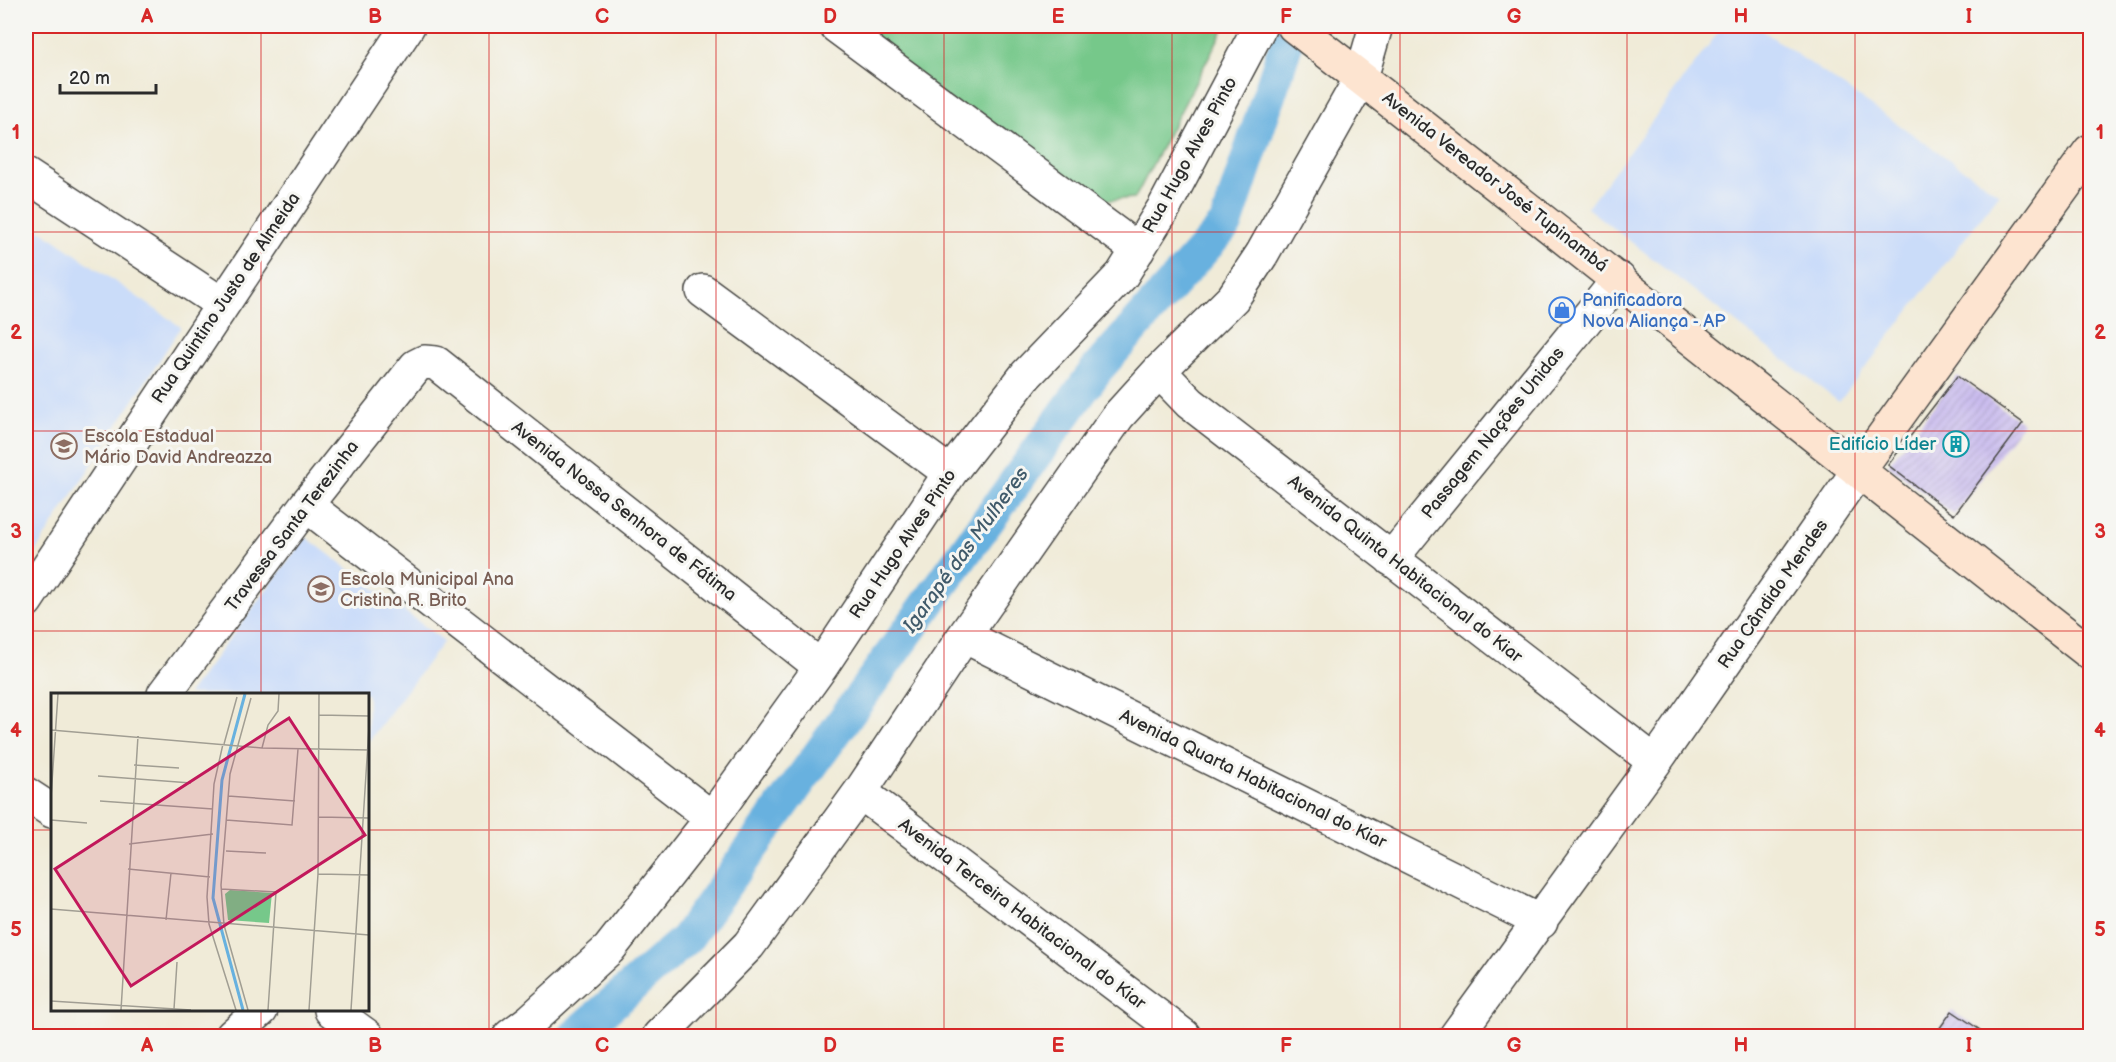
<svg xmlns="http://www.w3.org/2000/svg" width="2116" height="1062" font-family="'Balsamiq Sans',sans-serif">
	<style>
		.built { fill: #cadcf9 }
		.park { fill: #76c88a; stroke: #507a5a; stroke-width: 1.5 }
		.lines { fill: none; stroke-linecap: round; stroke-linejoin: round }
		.canal { stroke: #67b1df; stroke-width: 34 }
		.building { fill: url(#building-hatch) }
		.street-casing { stroke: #494845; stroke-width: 36 }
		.secondary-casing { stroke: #494845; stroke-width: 36 }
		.street { stroke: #fff; stroke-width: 33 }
		.secondary { stroke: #fde4d0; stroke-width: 33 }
		.grid { fill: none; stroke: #d62828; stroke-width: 1.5; stroke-opacity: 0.55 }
		.labels { text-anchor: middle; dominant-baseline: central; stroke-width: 6; stroke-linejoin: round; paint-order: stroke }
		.street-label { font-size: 18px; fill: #2b2b2b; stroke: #f6f6f2 }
		.shop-label { font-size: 18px; fill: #366cbe; stroke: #f6f6f2; text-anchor: start }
		.education-label { font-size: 18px; fill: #785e54; stroke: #f6f6f2; text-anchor: start }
		.culture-label { font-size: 18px; fill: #0d838f; stroke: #f6f6f2; text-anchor: end }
		.water-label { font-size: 20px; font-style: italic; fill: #405a6a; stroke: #f6f6f2 }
		.inset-river { fill: none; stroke: #67b1df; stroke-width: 3 }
		.inset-road { fill: none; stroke: #a19e93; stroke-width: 1.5 }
		.view { fill: #c2185b; fill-opacity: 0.15; stroke: #c2185b; stroke-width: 3 }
		.inset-edge { fill: none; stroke: #2b2b2b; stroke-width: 3 }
		.neatline { fill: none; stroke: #d62828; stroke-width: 2 }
		.grid-label { font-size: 20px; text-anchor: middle; font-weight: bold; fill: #d62828 }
	</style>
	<defs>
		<pattern id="building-hatch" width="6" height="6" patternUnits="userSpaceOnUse" patternTransform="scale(1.5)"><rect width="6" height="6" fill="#c9bbee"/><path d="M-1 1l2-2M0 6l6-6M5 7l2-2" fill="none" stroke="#ada1cc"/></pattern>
	</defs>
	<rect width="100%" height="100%" fill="#f6f6f2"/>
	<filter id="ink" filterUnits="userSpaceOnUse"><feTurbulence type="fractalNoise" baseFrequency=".0167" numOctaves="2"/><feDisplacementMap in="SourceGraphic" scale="12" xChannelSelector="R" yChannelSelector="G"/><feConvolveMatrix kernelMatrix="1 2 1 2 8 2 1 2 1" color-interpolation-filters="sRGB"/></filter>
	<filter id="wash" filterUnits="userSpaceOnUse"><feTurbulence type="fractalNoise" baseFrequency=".008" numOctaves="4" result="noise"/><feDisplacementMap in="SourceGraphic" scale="24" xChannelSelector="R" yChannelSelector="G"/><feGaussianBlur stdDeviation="1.35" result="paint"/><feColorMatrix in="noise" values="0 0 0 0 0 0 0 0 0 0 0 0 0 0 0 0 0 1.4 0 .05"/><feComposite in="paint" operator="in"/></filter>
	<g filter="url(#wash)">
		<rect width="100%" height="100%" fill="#f0ebd8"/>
		<!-- built -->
		<path class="built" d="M1723,26H1756L1999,194L1839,402L1587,208Z
			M26,220L181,327L26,566Z
			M306,537L444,641L368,742V694H188Z"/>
		<!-- park -->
		<path class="park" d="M850,26H1225L1135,198L1086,202Z"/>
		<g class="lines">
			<!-- canal -->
			<path class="canal" d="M575,1036L686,939L1097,369L1226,224L1292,26"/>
		</g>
		<g id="blocks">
			<!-- building -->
			<path class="building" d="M1957,376L2023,423L1954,515L1888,465Z
				M1952,1011L1989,1036H1934Z"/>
		</g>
	</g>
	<g filter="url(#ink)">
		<use href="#blocks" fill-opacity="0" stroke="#494845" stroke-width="1.5"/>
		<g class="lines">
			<!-- street casing -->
			<g class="street-casing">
				<path id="street" d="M836,26L1138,250
					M26,175L222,304
					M703,291L950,473
					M1159,371L1190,403L1655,762
					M306,505L712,818
					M1391,559L1619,279
					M26,601L408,26
					M964,636L1541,922
					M164,694L306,505L416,366L424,362L436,363L821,667
					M860,792L1184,1036
					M26,794L52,811
					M331,1010L367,1036
					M232,1036L261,1010
					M510,1036L530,1021L609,949L712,818L821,667L950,473L1026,375L1122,275L1165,206L1260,26
					M659,1036L749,945L860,792L964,636L1118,416L1159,371L1233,298L1262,254L1361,78L1376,26
					M1456,1036L1655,762L1858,471"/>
			</g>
			<!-- secondary casing -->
			<g class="secondary-casing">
				<path id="secondary" d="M1294,26C1561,233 1824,445 2090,653
					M1858,471L2090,151"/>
			</g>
			<!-- street -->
			<use href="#street" class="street"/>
			<!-- secondary -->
			<use href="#secondary" class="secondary"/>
		</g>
	</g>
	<!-- grid -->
	<path class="grid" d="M261,26V694M489,26V1036M716,26V1036M944,26V1036M1172,26V1036M1400,26V1036M1627,26V1036M1855,26V1036M26,232H2090M26,431H2090M26,631H2090M26,830H52M368,830H2090M261,1010V1036"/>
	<!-- icons -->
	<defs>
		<g id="shop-ring" transform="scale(1.35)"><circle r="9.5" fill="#f6f6f2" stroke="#3f7fe0" stroke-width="1.5"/><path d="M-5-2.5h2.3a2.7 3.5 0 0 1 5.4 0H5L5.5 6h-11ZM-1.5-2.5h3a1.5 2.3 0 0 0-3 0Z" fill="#3f7fe0"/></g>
		<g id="building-ring" transform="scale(1.35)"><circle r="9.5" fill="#f6f6f2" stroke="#0f9aa8" stroke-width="1.5"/><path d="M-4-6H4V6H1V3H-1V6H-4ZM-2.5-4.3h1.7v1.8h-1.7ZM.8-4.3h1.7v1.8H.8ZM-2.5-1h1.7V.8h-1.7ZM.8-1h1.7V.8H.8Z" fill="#0f9aa8"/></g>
		<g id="school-ring" transform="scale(1.35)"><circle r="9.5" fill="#f6f6f2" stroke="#8d6e63" stroke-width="1.5"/><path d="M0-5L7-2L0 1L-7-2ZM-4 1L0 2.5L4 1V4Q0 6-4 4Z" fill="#8d6e63"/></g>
	</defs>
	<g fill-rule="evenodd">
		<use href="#shop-ring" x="1562" y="310"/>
		<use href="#building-ring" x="1956" y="444"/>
		<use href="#school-ring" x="64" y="446"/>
		<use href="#school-ring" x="321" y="589"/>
	</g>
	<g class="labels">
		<!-- street labels -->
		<g class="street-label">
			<text transform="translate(1190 155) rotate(-61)">Rua Hugo Alves Pinto</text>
			<text transform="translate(1495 182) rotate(38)">Avenida Vereador José Tupinambá</text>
			<text transform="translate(226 298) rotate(-56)">Rua Quintino Justo de Almeida</text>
			<text transform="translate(1493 433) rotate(-51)">Passagem Nações Unidas</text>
			<text transform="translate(624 511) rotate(38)">Avenida Nossa Senhora de Fátima</text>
			<text transform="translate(292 526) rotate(-53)">Travessa Santa Terezinha</text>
			<text transform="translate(903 544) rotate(-56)">Rua Hugo Alves Pinto</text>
			<text transform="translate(1405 569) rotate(38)">Avenida Quinta Habitacional do Kiar</text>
			<text transform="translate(1773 594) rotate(-55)">Rua Cândido Mendes</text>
			<text transform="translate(1253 779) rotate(26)">Avenida Quarta Habitacional do Kiar</text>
			<text transform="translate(1022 914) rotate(37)">Avenida Terceira Habitacional do Kiar</text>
		</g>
		<!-- shop labels -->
		<g class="shop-label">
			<text x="1582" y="300">Panificadora<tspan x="1582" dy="21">Nova Aliança - AP</tspan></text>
		</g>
		<!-- education labels -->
		<g class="education-label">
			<text x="84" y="436">Escola Estadual<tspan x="84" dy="21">Mário David Andreazza</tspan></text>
			<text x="340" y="579">Escola Municipal Ana<tspan x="340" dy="21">Cristina R. Brito</tspan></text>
		</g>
		<!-- culture labels -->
		<g class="culture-label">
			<text x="1936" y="444">Edifício Líder</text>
		</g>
		<!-- water labels -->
		<g class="water-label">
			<text transform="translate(966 550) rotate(-54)">Igarapé das Mulheres</text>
		</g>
	</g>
	<!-- overview -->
	<g transform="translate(51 693)">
		<rect width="318" height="318" fill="#f0ebd8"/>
		<path d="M179,197L221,200L218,230L177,227L174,201Z" fill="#76c88a"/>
		<path class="inset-river" d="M192,317L162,205L171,87L194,1"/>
		<path class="inset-road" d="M268,22L318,23M0,37L211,55L318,57M172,51L163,91L156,204L158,231L185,317M173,51L186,4M211,55L217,32L227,18L228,1M83,72L128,75M47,83L140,90M177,103L244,108M0,104L7,1M49,108L162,116M268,124L318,125M0,127L36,130M175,127L241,132L247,56M78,151L162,141M175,158L215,160M77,176L159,184M267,181L318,182M170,196L225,199L217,317M0,216L318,242M115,227L120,180M0,308L140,317M123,316L126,269M70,317L87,43M197,317L173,232L170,192L179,81L200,5M258,317L267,181L268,1M300,317L318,34"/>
		<path class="view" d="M238,25L314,142L80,293L4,176Z"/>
		<rect width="318" height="318" class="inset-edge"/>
	</g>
	<!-- margin -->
	<rect width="2116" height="1062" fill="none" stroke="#f6f6f2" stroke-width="66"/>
	<!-- scale -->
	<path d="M60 84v9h96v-9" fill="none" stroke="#2b2b2b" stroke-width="3"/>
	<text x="69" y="84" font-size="18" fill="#2b2b2b" stroke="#f6f6f2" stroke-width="4.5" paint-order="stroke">20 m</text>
	<rect x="33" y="33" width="2050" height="996" class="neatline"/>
	<g class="grid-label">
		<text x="147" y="23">A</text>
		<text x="375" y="23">B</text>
		<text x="602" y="23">C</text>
		<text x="830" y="23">D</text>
		<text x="1058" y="23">E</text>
		<text x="1286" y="23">F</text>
		<text x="1514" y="23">G</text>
		<text x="1741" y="23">H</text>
		<text x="1969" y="23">I</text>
		<text x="16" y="139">1</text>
		<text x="2100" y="139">1</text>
		<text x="16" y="339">2</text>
		<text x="2100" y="339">2</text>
		<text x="16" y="538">3</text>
		<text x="2100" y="538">3</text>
		<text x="16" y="737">4</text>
		<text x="2100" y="737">4</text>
		<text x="16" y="936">5</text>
		<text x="2100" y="936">5</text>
		<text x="147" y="1052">A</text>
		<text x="375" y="1052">B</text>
		<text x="602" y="1052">C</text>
		<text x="830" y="1052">D</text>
		<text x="1058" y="1052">E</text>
		<text x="1286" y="1052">F</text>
		<text x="1514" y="1052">G</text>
		<text x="1741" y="1052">H</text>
		<text x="1969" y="1052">I</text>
	</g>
</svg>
